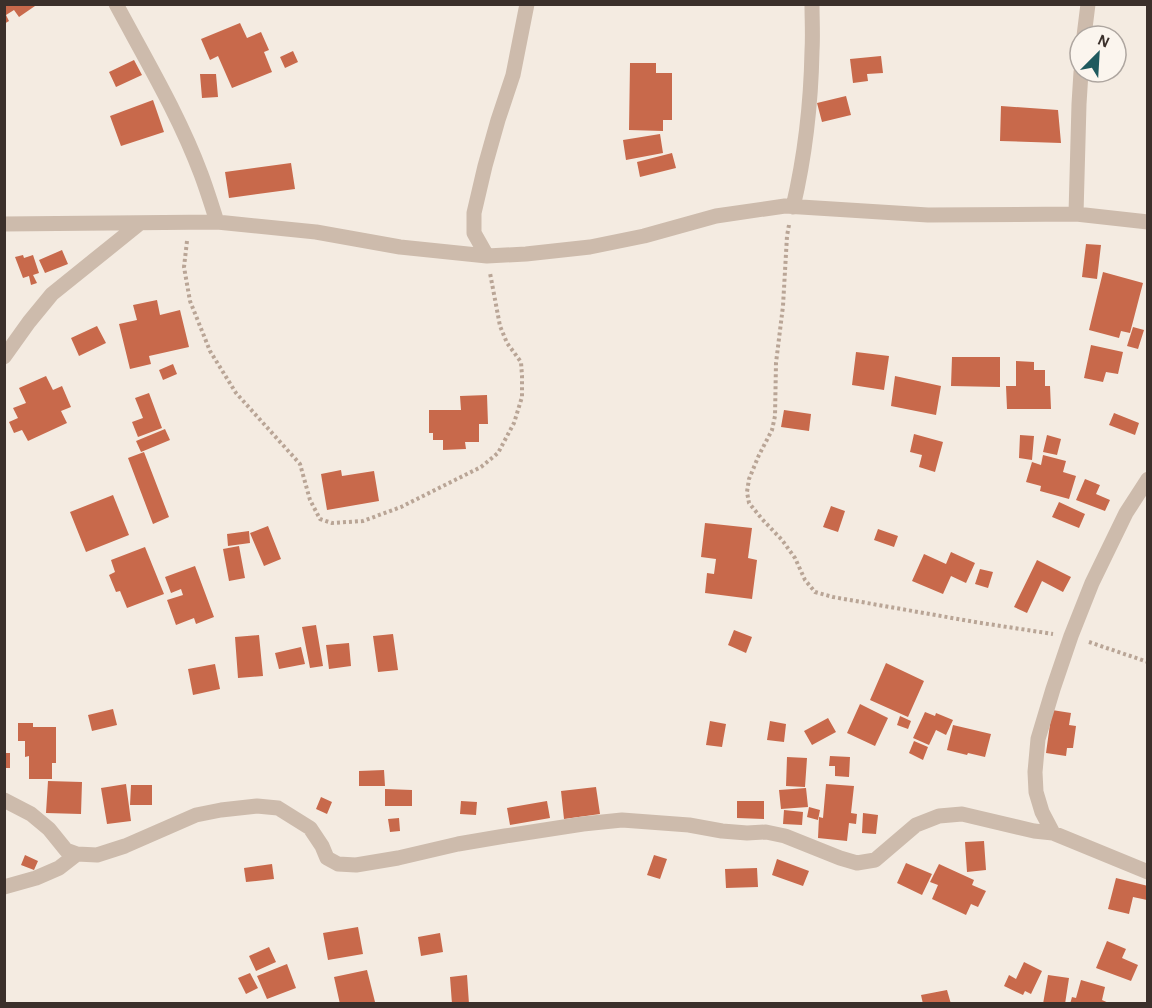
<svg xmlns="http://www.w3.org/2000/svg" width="1152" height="1008" font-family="'Alegreya Sans',sans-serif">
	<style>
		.building { fill: #c8694b }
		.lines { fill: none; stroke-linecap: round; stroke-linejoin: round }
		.path { stroke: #b9a596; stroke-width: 4; stroke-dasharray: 3 3; stroke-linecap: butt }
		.street { stroke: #cdbbac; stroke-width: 15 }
	</style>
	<rect width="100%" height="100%" fill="#f4ebe1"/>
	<!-- building -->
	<path class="building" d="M4,4H34L35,6L19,17L14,10L6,15L9,21L4,24Z
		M240,23L247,38L261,32L269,50L264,52L272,72L232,88L218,56L210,60L201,39Z
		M293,51L298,62L285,68L280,57Z
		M881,56L883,73L867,74L868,81L853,83L850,59Z
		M134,60L142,75L116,87L109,72Z
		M630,63H656V73H672V120H663V131L629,130Z
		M200,74H216L218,97L202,98Z
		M846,96L851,115L822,122L817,103Z
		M153,100L164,132L121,146L110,116Z
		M1001,106L1058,110L1061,143L1000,141Z
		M660,134L663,153L626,160L623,140Z
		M672,153L676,168L640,177L637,162Z
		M291,163L295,189L229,198L225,172Z
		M1086,244L1101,245L1097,279L1082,277Z
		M62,250L68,264L45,273L39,260Z
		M23,255L24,258L33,255L39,273L33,275L37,283L31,285L29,276L23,278L15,257Z
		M1103,272L1143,283L1130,333L1121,331L1119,338L1089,330Z
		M157,300L160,315L180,310L189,347L149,356L151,364L130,369L119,324L137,320L133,305Z
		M97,326L106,343L79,356L71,338Z
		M1133,327L1144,330L1138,349L1127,346Z
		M1091,345L1123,352L1118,374L1106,372L1103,382L1084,378Z
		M856,352L889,356L884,390L852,385Z
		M952,357H1000V387L951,386Z
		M1016,361L1034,362V370H1045V386H1050L1051,409H1007L1006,386H1016Z
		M173,364L177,374L163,380L159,370Z
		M46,376L53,390L62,386L71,407L61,411L67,423L28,441L22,430L14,433L9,422L18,418L13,408L26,403L19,388Z
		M895,376L941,386L936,415L891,406Z
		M149,393L162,428L138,437L132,422L143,418L135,398Z
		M487,395L488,424H479V442H465L466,449L443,450V440H433V433H429V410H461L460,396Z
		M784,410L811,414L809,431L781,427Z
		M1114,413L1139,423L1135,435L1109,425Z
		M165,429L170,440L141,452L136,441Z
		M914,434L943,442L935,472L919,467L922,455L910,452Z
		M1020,435L1034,436L1032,460L1019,458Z
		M1047,435L1061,439L1057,455L1043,452Z
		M144,452L169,517L153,524L128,458Z
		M1043,455L1066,461L1063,472L1076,476L1069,499L1040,491L1041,486L1026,482L1032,462L1041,465Z
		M341,470L342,476L374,471L379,501L327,510L321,474Z
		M1085,479L1100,485L1096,494L1110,500L1105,511L1076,500Z
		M113,495L129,535L86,552L70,512Z
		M1059,502L1085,514L1079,528L1052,517Z
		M831,506L845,511L838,532L823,527Z
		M705,523L752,528L748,558L757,560L752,599L705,593L707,573L714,574L716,559L701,557Z
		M268,526L281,559L264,566L250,533Z
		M878,529L898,536L894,547L874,540Z
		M249,531L250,543L228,546L227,534Z
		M239,546L245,578L229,581L223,549Z
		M145,547L164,594L127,608L120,591L116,592L109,575L115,572L111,560Z
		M951,552L975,563L966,583L951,576L943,594L912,581L924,554L946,564Z
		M1037,560L1071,577L1063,592L1042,581L1027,613L1014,607Z
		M195,566L214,617L196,624L194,618L176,625L167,600L183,595L181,589L171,593L165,577Z
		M980,569L993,572L988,588L975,584Z
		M316,625L323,666L310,668L302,627Z
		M734,630L752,637L746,653L728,645Z
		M393,634L398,670L378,672L373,636Z
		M259,635L263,676L238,678L235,637Z
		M349,643L351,666L329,669L326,645Z
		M301,647L305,664L279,669L275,653Z
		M886,663L924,681L908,717L870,700Z
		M215,664L220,689L193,695L188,669Z
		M860,704L888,718L875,746L847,733Z
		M113,709L117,725L92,731L88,715Z
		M1052,710L1071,713L1069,725L1076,726L1073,748H1067L1066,756L1046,753Z
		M925,712L935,716L936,713L953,720L946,735L936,730L929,745L913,738Z
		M900,716L911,721L908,729L897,725Z
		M828,718L836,732L812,745L804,731Z
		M710,721L726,724L722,747L706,745Z
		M770,721L786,724L784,742L767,740Z
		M18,723H33V727H56V763H52V779H29V756L25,757V741H18Z
		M953,725L991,734L985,757L968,753L967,755L947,750Z
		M914,741L928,747L923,760L909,753Z
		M4,753H10V768H4Z
		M830,756L850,757L849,777L835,776V766H829Z
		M787,757L807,758L805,787L786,786Z
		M384,770L385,786H359V771Z
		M48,781L82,782L81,814L46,813Z
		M126,784L131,821L107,824L101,788Z
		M826,784L854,786L851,813L857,814L856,824L849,823L847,841L818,838L819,817L823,818Z
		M131,785H152V805H130Z
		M596,787L600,814L564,819L561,791Z
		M806,788L808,807L781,809L779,790Z
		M385,789L412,790V806H385Z
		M321,797L332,802L327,814L316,809Z
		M461,801L477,802L476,815L460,814Z
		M547,801L550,818L510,825L507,808Z
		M737,801H764V819L737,818Z
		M809,807L820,810L818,820L807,817Z
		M784,810L803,812L802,825L783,824Z
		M863,813L878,815L876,834L862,833Z
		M399,818L400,831L390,832L388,819Z
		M984,841L986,870L967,872L965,842Z
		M25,855L38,861L34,870L21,865Z
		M654,855L667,859L660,879L647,875Z
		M777,859L809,871L803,886L772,875Z
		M906,863L932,874L922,895L897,883Z
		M272,864L274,879L246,882L244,868Z
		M939,864L974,880L972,885L986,891L978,907L971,904L966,915L932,899L938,885L930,882Z
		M757,868L758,887L726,888L725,869Z
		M1116,878L1148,886L1147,900L1133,897L1129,914L1108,909Z
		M358,927L363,954L328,960L323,933Z
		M440,933L443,952L421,956L418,937Z
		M1107,941L1126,949L1122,958L1138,965L1131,981L1096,968Z
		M269,947L276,962L256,971L249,956Z
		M1024,962L1042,971L1031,994L1025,991L1023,995L1004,986L1009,975L1016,979Z
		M287,964L296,988L267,999L257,976Z
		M367,970L375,1002L368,1004H340L334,977Z
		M250,973L258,988L246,994L238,978Z
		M467,975L469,1004H452L450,977Z
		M1048,975L1069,978L1065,1004H1043Z
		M1081,980L1105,987L1102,1000L1111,1004H1070L1072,997L1076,998Z
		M947,990L951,1004H923L921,995Z"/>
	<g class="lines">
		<!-- path -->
		<path class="path" d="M789,225L787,236L783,306L776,363L775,416L772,430L759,455L749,479L747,492L749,503L762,519L782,540L795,558L805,580L815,592L833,597L975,622L1053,634
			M187,241L184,267L190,301L210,351L236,393L300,464L310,500L320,519L332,523L363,521L401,507L481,467L498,453L514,423L522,397V376L521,362L507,343L500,326L490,273
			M1089,642L1148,662"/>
		<!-- street -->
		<path class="street" d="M116,4C146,60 179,115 201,174C207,190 212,206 217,222
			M1084,36L1088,4
			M793,207C805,156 811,103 812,51C813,35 812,20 812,4
			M1076,214L1079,104L1081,72
			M4,224L217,222L316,232L400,247L487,256L526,254L590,247L644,236L716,216L785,206L928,215L1076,214L1148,222
			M487,256L474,233V213L485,166L498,120L513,75L527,4
			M4,357L29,322L52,294L139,224
			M1148,479L1126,513L1092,583L1071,636L1053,689L1038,739L1035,772L1036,792L1042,812L1053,833L1148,872
			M4,800L31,814L49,829L66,850L77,854L97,855L125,846L196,815L221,810L257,806L278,808L310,828L322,846L327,858L338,864L356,865L398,858L458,844L505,836L583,824L622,820L689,825L722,831L747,833L766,832L785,836L840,858L857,863L875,860L916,825L939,816L962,814L1034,831L1053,833
			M4,887L36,878L59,868L77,854"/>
	</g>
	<!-- border -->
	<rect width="1152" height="1008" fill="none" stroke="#3b302b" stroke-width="12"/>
	<!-- north arrow -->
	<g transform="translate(1098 54) rotate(24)"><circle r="28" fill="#fbf5ee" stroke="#aea6a0" stroke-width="1.5"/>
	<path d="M0-4.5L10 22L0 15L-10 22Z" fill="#1f5a5e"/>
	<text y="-9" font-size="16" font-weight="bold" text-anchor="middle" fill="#3b302b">N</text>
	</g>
</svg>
